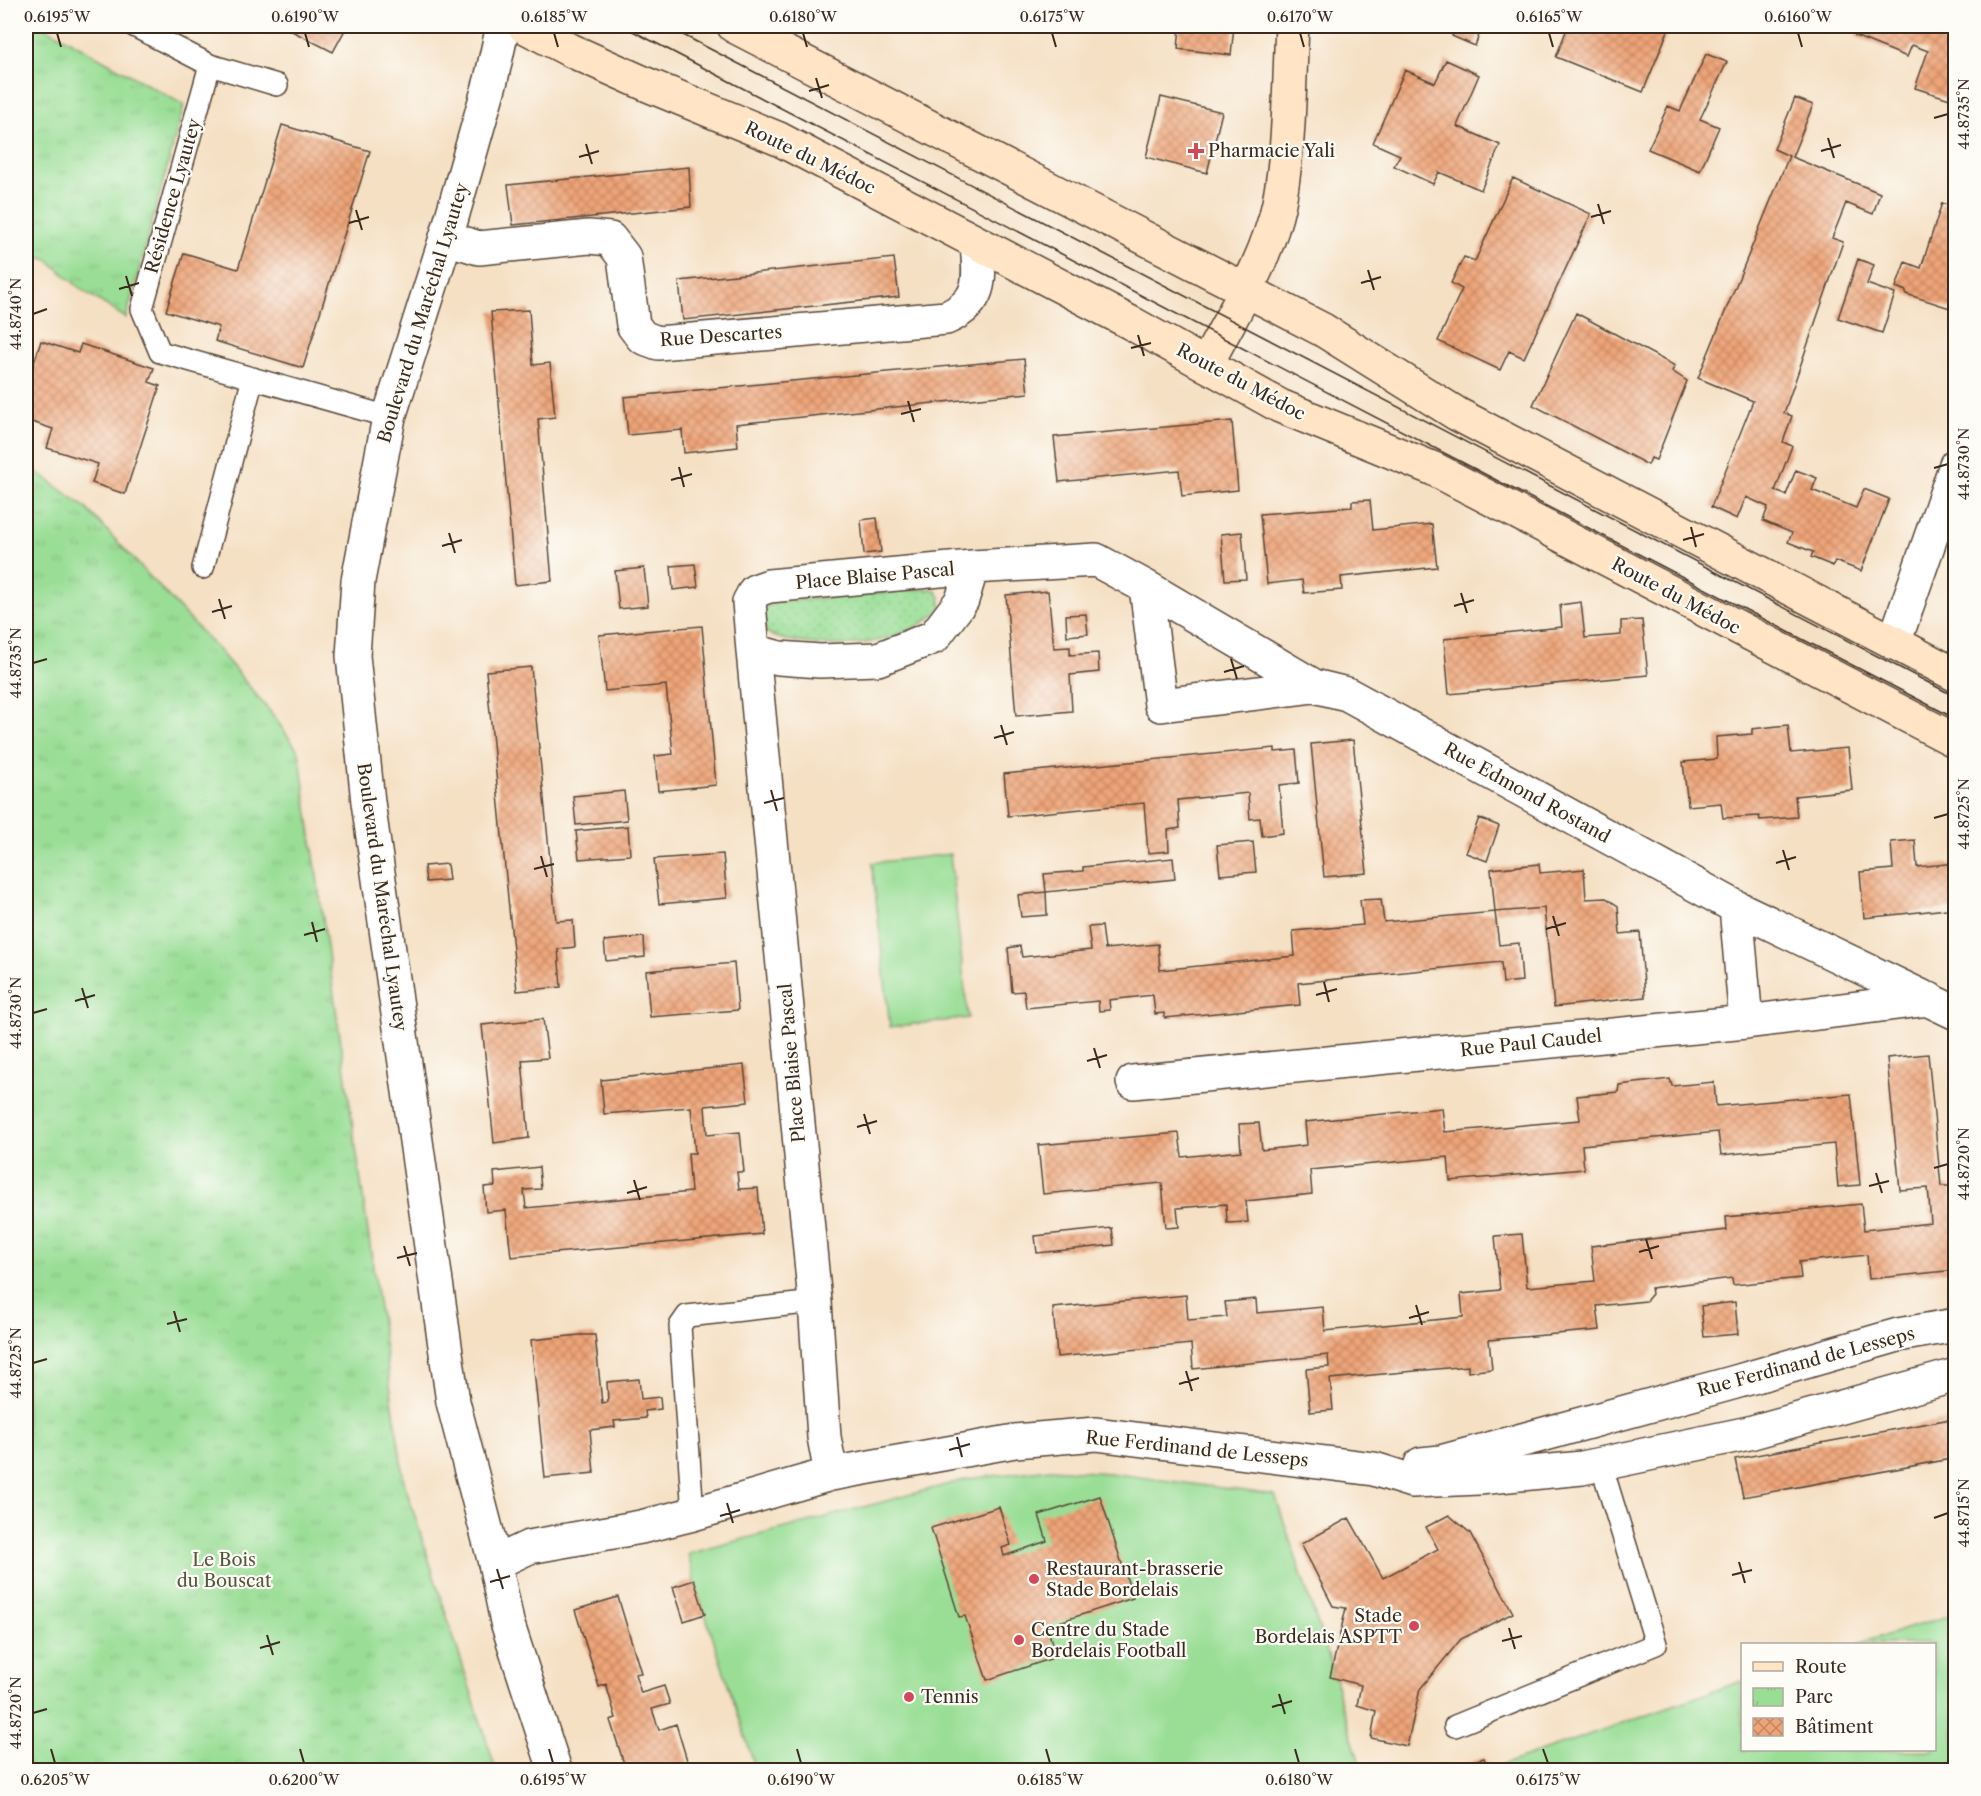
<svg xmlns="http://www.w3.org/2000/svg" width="1981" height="1796" font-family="'Libre Caslon Text',serif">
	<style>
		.grass { fill: url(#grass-dots); stroke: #6a845a; stroke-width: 1.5 }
		.park { fill: url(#park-tufts); stroke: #6a845a; stroke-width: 1.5 }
		.pitch { fill: #9ade96; stroke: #6a845a; stroke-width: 1.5 }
		.building { fill: url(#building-cross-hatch) }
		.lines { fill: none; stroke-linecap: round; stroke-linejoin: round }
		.service-casing { stroke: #574537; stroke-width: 24 }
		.minor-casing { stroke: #574537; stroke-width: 36 }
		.tertiary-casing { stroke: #574537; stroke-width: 36 }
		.secondary-casing { stroke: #574537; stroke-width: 36 }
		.service { stroke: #fff; stroke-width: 21 }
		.minor { stroke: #fff; stroke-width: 33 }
		.tertiary { stroke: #fff; stroke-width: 33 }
		.secondary { stroke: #ffe4c6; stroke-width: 33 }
		.tram { stroke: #3b2a1e; stroke-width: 1.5 }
		.ticks { fill: none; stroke: #3b2a1e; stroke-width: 2 }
		.poi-dot { fill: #d1495b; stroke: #fdfcf7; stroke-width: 2 }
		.labels { text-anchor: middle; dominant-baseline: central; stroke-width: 4.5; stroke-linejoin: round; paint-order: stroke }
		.poi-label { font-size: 18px; fill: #3b2a1e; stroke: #fdfcf7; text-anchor: start }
		.street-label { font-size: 18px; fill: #3b2a1e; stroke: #fdfcf7 }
		.park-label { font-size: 18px; fill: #53573c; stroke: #fdfcf7 }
		.neatline { fill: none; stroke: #3b2a1e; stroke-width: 2 }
		.ticks-label { font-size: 15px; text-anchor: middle; fill: #3b2a1e }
	</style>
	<defs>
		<pattern id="grass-dots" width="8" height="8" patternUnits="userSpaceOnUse" patternTransform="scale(1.5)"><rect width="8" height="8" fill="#9ade96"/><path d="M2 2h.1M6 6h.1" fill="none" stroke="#86bf81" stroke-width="1.8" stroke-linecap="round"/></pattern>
		<pattern id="park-tufts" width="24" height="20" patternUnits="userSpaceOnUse" patternTransform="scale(1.5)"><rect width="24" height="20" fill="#9ade96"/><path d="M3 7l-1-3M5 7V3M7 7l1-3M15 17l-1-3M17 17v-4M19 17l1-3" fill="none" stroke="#86bf81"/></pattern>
		<pattern id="building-cross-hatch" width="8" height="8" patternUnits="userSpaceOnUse" patternTransform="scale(1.5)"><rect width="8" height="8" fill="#efa478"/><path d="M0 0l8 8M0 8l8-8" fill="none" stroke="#c38662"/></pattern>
	</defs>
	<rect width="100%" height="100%" fill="#fdfcf7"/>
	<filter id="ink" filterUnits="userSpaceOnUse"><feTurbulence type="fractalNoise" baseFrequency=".0167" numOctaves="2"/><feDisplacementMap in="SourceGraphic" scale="12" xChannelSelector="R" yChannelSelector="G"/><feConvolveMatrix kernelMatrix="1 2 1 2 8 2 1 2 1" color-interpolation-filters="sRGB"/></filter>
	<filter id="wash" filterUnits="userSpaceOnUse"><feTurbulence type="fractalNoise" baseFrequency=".008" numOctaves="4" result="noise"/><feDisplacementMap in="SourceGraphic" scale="24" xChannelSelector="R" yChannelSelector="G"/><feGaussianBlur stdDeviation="1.35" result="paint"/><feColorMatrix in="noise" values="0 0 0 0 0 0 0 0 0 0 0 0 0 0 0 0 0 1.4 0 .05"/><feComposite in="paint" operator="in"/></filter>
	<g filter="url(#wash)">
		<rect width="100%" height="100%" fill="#f5e0c4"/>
		<!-- grass -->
		<path class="grass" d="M927,589L935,590L940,597L942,608C906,642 853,649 806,643C792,641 779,640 766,632L764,612L767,607L778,602Z"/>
		<!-- park -->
		<path class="park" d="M26,26H43L184,105L126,318L82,290L48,260L26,253Z
			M26,464L85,507L222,654L272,714L299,752L404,1482L496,1770H26Z"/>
		<!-- pitch -->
		<path class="pitch" d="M950,854L968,1018L890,1027L872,863Z
			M1050,1469L1109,1473L1275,1495L1332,1667L1330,1677L1337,1679L1338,1694L1362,1770H756L694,1580L688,1554L968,1479Z
			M1955,1614V1770H1488L1742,1681V1750H1934V1644H1857Z"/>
		<g id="blocks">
			<!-- building -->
			<path class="building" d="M282,26H347L333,52Z
				M1180,26H1234L1231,55L1178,49Z
				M1456,26L1479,35L1475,46L1452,36Z
				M1568,26H1670L1643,92L1556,57Z
				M1859,26H1956V101L1915,88L1928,51L1912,45L1907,57L1855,36Z
				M1706,54L1727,62L1700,119L1719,127L1700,171L1648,149L1668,106L1680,111Z
				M1446,60L1479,75L1457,126L1500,145L1481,190L1439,172L1433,184L1394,166L1400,155L1373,143L1405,70L1435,83Z
				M1161,97L1222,112L1207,173L1146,157Z
				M1795,98L1813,105L1792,157L1880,193L1873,214L1846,203L1832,238L1843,242L1784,413L1792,416L1783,442L1792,446L1775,491L1786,495L1796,470L1817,478L1812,490L1856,508L1864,489L1889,499L1861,571L1835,561L1833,566L1811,557L1813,552L1788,542L1792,533L1763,521L1768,507L1746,497L1737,519L1711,507L1753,401L1698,378L1789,156L1774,149Z
				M282,125L370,151L303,368L215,341L219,327L166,311L184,253L238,269Z
				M689,167L691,207L513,225L508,185Z
				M1513,178L1591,214L1524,358L1509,351L1500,370L1438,341L1462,289L1451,283L1464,257L1475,261Z
				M1942,203L1956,208V310L1906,294V291L1896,287L1905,262L1921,268Z
				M894,258L899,297L683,320L679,281Z
				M1858,259L1874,265L1867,284L1895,294L1882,333L1838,318Z
				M529,310L533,365L550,363L555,417L538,419L552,581L515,585L491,312Z
				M1576,313L1675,366L1672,371L1687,381L1656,460L1651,458L1648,465L1533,405Z
				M41,341L78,353L81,344L154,368L149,382L160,386L125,494L92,483L98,464L47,448L53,429L26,420V388Z
				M1024,359L1028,393L736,424L738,447L684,453L682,430L628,435L624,397Z
				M1232,421L1238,490L1182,496L1179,470L1059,482L1054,437Z
				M1370,500L1373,530L1432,524L1437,567L1341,577L1342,590L1304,593L1302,580L1267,584L1260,514L1352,507V501Z
				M877,518L881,552L864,554L861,520Z
				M1242,532L1246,579L1225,580L1221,534Z
				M695,564L698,587L673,590L671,566Z
				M644,568L648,606L619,609L615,571Z
				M1048,591L1054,648L1070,647V655L1098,653L1099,672L1070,675L1072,711L1016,716L1006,595Z
				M1581,602L1585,638L1621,635V621L1642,620L1648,675L1449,694L1444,639L1562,627L1560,605Z
				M1086,614L1088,634L1067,636L1066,615Z
				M702,626L716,785L658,791L655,756L673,754L666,685L605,691L599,635Z
				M531,667L556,921L573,920L575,947L558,949L561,987L517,991L486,671Z
				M1788,725L1791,753L1848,748L1852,790L1795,796L1797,817L1760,820L1759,816L1723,818L1721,803L1688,806L1683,762L1717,759L1716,737L1752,734V729Z
				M1353,740L1367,873L1324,877L1311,744Z
				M1275,748V752L1296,750L1299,783L1279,785L1283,833L1262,836L1260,818L1250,819L1248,793L1178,800L1180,828L1168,830L1169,851L1148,853L1144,803L1008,816L1004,774Z
				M624,791L627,820L576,825L573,796Z
				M1479,818L1499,826L1487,861L1466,853Z
				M628,826L630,855L579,859L576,831Z
				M1915,840L1917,867L1956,863V908L1864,918L1860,872L1893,869L1891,842Z
				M1253,842L1256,872L1220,875L1217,845Z
				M723,854L727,898L659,904L654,859Z
				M1173,858L1175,879L1046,892L1044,874L1083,871V867Z
				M447,864L449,880L426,882L424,866Z
				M1539,864L1540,873L1584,869L1586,899L1606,898L1618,906L1620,934L1640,932L1645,997L1554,1007L1544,908L1495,912L1491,869Z
				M1046,892L1047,915L1021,917L1018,895Z
				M1381,899L1384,922L1495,912L1499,945L1519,943L1522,981L1503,983L1501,962L1298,983L1300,1005L1165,1018L1164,1013L1155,1014L1153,995L1109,1000L1110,1010L1099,1011L1098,1001L1026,1008L1024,991L1012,992L1008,948L1020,946L1022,957L1091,950L1088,927L1102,926L1105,949L1158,944L1160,970L1295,956L1293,931L1363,925L1360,900Z
				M644,937L645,957L606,961L604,941Z
				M734,963L738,1010L650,1017L646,971Z
				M543,1019L548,1058L522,1060L529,1138L494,1143L482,1025Z
				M1928,1054L1941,1186H1950L1954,1221H1956V1270L1869,1279L1867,1255L1799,1262L1801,1278L1733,1285L1732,1278L1651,1288L1652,1294L1646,1301L1597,1306L1600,1330L1489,1340L1492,1369L1468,1372V1366L1330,1379L1333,1410L1310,1412L1306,1369L1329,1367L1328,1355L1193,1369L1191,1344L1057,1357L1053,1308L1186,1295L1188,1320L1227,1317L1225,1302L1256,1299L1257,1313L1323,1307L1325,1331L1463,1317L1461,1294L1500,1290L1495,1236L1522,1234L1527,1287L1595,1281L1591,1246L1727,1230L1726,1217L1861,1204L1864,1230L1931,1223L1928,1188L1900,1190L1887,1058Z
				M744,1065L748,1102L705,1106L707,1135L740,1132L744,1172H737L739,1189L758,1188L762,1234L511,1257L506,1210L486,1212L484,1187L495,1186L494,1172L539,1167L541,1189L524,1190L526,1208L691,1192L688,1153H695L691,1107L604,1114L601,1080Z
				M1670,1079L1672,1086L1714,1082L1716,1106L1851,1094L1860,1185L1838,1187L1834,1144L1721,1155L1718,1132L1582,1145L1584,1169L1450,1181L1448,1157L1310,1170L1312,1194L1246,1201L1248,1222L1227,1223L1226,1204L1177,1208L1179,1227L1166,1228L1162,1183L1043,1194L1038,1145L1179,1133L1182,1157L1241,1151L1239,1124L1259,1123L1262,1150L1307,1145L1305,1122L1442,1108L1445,1132L1580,1120L1577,1096L1618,1092L1619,1085Z
				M1112,1228L1114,1245L1037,1253L1035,1236Z
				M1735,1302L1738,1334L1704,1337L1701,1306Z
				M580,1335H595L602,1403L608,1402L607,1382L639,1379L641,1399L660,1397L661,1409L645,1411L646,1418L614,1421L615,1427L590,1430L594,1473L545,1478L531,1340Z
				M1956,1418V1458L1743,1497L1735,1459Z
				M1100,1496L1133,1598L1047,1626L1056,1657L987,1680L965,1616L959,1617L931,1528L999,1507L1011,1545L1002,1548L1004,1556L1047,1541L1039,1515Z
				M1449,1515L1470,1533L1513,1613L1461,1639L1420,1689L1407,1746L1371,1738L1376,1711L1357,1705L1361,1685L1330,1677L1346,1608L1333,1606L1301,1544L1349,1518L1383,1578L1438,1549L1426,1527Z
				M694,1580L705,1614L684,1621L673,1587Z
				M618,1597L641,1673L635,1674L641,1693L664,1686L670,1704L652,1709L659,1730L676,1724L690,1770H626L610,1720L616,1718L606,1684L599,1687L575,1610Z
				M1484,1758L1489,1770H1448Z"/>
		</g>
	</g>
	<g filter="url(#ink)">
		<use href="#blocks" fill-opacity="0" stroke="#574537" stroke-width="1.5"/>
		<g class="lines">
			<!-- service casing -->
			<g class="service-casing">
				<path id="service" d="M134,26L210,65L142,309L160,352L389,417
					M210,65L277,85
					M203,568L253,378
					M693,1514L680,1326L687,1316L815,1302
					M1455,1726L1656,1644L1601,1464"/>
			</g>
			<!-- minor casing -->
			<g class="minor-casing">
				<path id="minor" d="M446,238L479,248L589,237L610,239L624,257L633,325L642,337L658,343L946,318C983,302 980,279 977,244
					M1146,587L1161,705L1314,686
					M1894,643L1956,465
					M753,651L779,658L820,661L878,659L934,637L962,600L972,567
					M1736,907L1746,1022
					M1133,1082L1746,1022L1929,999
					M1421,1464L1441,1462L1530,1438L1732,1383L1898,1335L1956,1325
					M831,1474L824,1437L815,1302L753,651L749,602L755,591L769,586L972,567L1096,560L1146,587L1314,686L1347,694L1736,907L1956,1013
					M495,1563L529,1547L641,1527L693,1514L831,1474L1015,1441L1096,1434L1374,1469L1412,1481L1479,1478L1582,1468L1749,1433L1956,1375"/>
			</g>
			<!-- tertiary casing -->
			<g class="tertiary-casing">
				<path id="tertiary" d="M503,26L491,80L446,238L389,417L358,581L353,656L368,802L453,1402L495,1563L507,1622L555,1770"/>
			</g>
			<!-- secondary casing -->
			<g class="secondary-casing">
				<path id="secondary" d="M524,26L570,50L648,85L779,139L1133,324L1280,406L1434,469L1956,741
					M734,26L1323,330L1457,414L1956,675
					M1206,365C1233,313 1267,260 1279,203C1290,145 1289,84 1292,26"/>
			</g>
			<!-- service -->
			<use href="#service" class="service"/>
			<!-- minor -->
			<use href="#minor" class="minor"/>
			<!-- tertiary -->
			<use href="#tertiary" class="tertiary"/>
			<!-- secondary -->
			<use href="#secondary" class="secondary"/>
			<!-- tram -->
			<path class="tram" d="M623,26L1956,719
				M666,26L1956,697"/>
		</g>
	</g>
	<!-- ticks -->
	<path class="ticks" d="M57,33L61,47M305,33L309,47M554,33L558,47M803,33L807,47M1052,33L1056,47M1300,33L1304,47M1549,33L1553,47M1798,33L1802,47M816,78L822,98M809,91L829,85M1934,118L1948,114M1828,138L1834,158M586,144L592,164M1821,151L1841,145M579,157L599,151M1598,204L1604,224M356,210L362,230M1591,217L1611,211M349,223L369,217M1368,270L1374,290M126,276L132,296M1361,283L1381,277M119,289L139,283M33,314L47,309M1138,335L1144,356M1131,348L1151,343M908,401L914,422M901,414L921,409M679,467L684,487M1934,468L1948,464M671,480L692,474M1691,527L1696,547M449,533L455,553M1683,540L1704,534M442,546L462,540M1461,593L1467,613M219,599L225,619M1454,606L1474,600M212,612L232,606M1231,659L1237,679M33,663L47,659M1224,672L1244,666M1001,725L1007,745M994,738L1014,732M771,790L777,811M764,803L784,798M1934,818L1948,814M1783,850L1789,870M541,856L547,877M1776,863L1796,857M534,869L554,864M1553,916L1559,936M312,922L317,942M1546,929L1566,923M304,935L325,929M1324,982L1329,1002M82,988L88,1008M1316,995L1337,989M75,1001L95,995M33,1013L47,1009M1094,1048L1100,1068M1087,1061L1107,1055M864,1114L870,1134M857,1127L877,1121M1934,1168L1948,1164M1876,1173L1882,1193M634,1180L640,1200M1869,1186L1889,1181M627,1193L647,1187M1646,1239L1652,1259M404,1246L410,1266M1639,1252L1659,1246M397,1258L417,1253M1416,1305L1422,1325M174,1311L180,1332M1409,1318L1429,1312M167,1324L187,1319M33,1363L47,1359M1186,1371L1192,1391M1179,1384L1199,1378M957,1437L962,1457M949,1450L970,1444M727,1503L733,1523M720,1516L740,1510M1934,1518L1948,1513M1739,1562L1745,1583M497,1569L503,1589M1732,1575L1752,1570M490,1582L510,1576M1509,1628L1515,1649M267,1635L273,1655M1502,1641L1522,1636M260,1648L280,1642M1279,1694L1285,1714M1272,1707L1292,1701M33,1713L47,1709M51,1749L55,1763M300,1749L304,1763M549,1749L553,1763M797,1749L801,1763M1046,1749L1050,1763M1295,1749L1299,1763M1543,1749L1548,1763"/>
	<!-- markers -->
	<g class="poi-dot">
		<path d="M1193 142h6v6h6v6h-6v6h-6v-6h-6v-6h6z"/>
		<circle cx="1034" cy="1579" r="6"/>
		<circle cx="1414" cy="1626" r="6"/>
		<circle cx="1019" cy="1640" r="6"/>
		<circle cx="909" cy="1697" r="6"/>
	</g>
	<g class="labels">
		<!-- poi labels -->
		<g class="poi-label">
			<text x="1208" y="151">Pharmacie Yali</text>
			<text x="1046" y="1569">Restaurant-brasserie<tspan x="1046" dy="21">Stade Bordelais</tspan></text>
			<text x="1402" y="1616" text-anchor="end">Stade<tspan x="1402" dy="21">Bordelais ASPTT</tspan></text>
			<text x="1031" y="1630">Centre du Stade<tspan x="1031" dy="21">Bordelais Football</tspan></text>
			<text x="921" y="1697">Tennis</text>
		</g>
		<!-- street labels -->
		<g class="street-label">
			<text transform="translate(810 158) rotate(26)">Route du Médoc</text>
			<text transform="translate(173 196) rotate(-74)">Résidence Lyautey</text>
			<text transform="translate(423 313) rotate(-73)">Boulevard du Maréchal Lyautey</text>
			<text transform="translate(721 336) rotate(-4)">Rue Descartes</text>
			<text transform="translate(1241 382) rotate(28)">Route du Médoc</text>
			<text transform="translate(875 576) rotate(-5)">Place Blaise Pascal</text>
			<text transform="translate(1676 596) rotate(28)">Route du Médoc</text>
			<text transform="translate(1527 793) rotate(29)">Rue Edmond Rostand</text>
			<text transform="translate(382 897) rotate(82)">Boulevard du Maréchal Lyautey</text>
			<text transform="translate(1531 1043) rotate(-6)">Rue Paul Caudel</text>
			<text transform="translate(792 1063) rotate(-95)">Place Blaise Pascal</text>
			<text transform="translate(1806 1362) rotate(-15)">Rue Ferdinand de Lesseps</text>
			<text transform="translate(1197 1449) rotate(6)">Rue Ferdinand de Lesseps</text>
		</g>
		<!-- park labels -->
		<g class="park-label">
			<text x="224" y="1560">Le Bois<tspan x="224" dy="21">du Bouscat</tspan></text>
		</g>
	</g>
	<!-- margin -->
	<rect width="1981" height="1796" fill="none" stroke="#fdfcf7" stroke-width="66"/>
	<!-- legend -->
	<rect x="1741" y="1643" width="195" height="108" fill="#fdfcf7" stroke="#afa8a0" stroke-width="1.5"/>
	<rect x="1753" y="1662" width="30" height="9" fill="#ffe4c6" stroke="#afa8a0" stroke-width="1.5"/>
	<text x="1795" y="1673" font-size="18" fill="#3b2a1e">Route</text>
	<rect x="1753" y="1688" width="30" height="18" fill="url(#park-tufts)" stroke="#afa8a0" stroke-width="1.5"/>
	<text x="1795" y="1703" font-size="18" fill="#3b2a1e">Parc</text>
	<rect x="1753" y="1718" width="30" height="18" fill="url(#building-cross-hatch)" stroke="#afa8a0" stroke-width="1.5"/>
	<text x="1795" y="1733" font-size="18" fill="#3b2a1e">Bâtiment</text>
	<rect x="33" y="33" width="1915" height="1730" class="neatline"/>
	<g class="ticks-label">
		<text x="57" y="22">0.6195°W</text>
		<text x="305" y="22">0.6190°W</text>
		<text x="554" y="22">0.6185°W</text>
		<text x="803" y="22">0.6180°W</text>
		<text x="1052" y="22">0.6175°W</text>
		<text x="1300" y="22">0.6170°W</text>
		<text x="1549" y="22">0.6165°W</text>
		<text x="1798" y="22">0.6160°W</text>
		<text transform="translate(1964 114) rotate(-90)" y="5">44.8735°N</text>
		<text transform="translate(16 314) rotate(-90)" y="5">44.8740°N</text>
		<text transform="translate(1964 464) rotate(-90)" y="5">44.8730°N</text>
		<text transform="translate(16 663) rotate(-90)" y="5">44.8735°N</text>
		<text transform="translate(1964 814) rotate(-90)" y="5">44.8725°N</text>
		<text transform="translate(16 1013) rotate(-90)" y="5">44.8730°N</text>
		<text transform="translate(1964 1164) rotate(-90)" y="5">44.8720°N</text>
		<text transform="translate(16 1363) rotate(-90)" y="5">44.8725°N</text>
		<text transform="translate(1964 1513) rotate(-90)" y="5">44.8715°N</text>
		<text transform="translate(16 1713) rotate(-90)" y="5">44.8720°N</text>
		<text x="55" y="1785">0.6205°W</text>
		<text x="304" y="1785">0.6200°W</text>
		<text x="553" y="1785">0.6195°W</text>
		<text x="801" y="1785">0.6190°W</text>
		<text x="1050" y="1785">0.6185°W</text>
		<text x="1299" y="1785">0.6180°W</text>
		<text x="1548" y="1785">0.6175°W</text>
	</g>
</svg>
